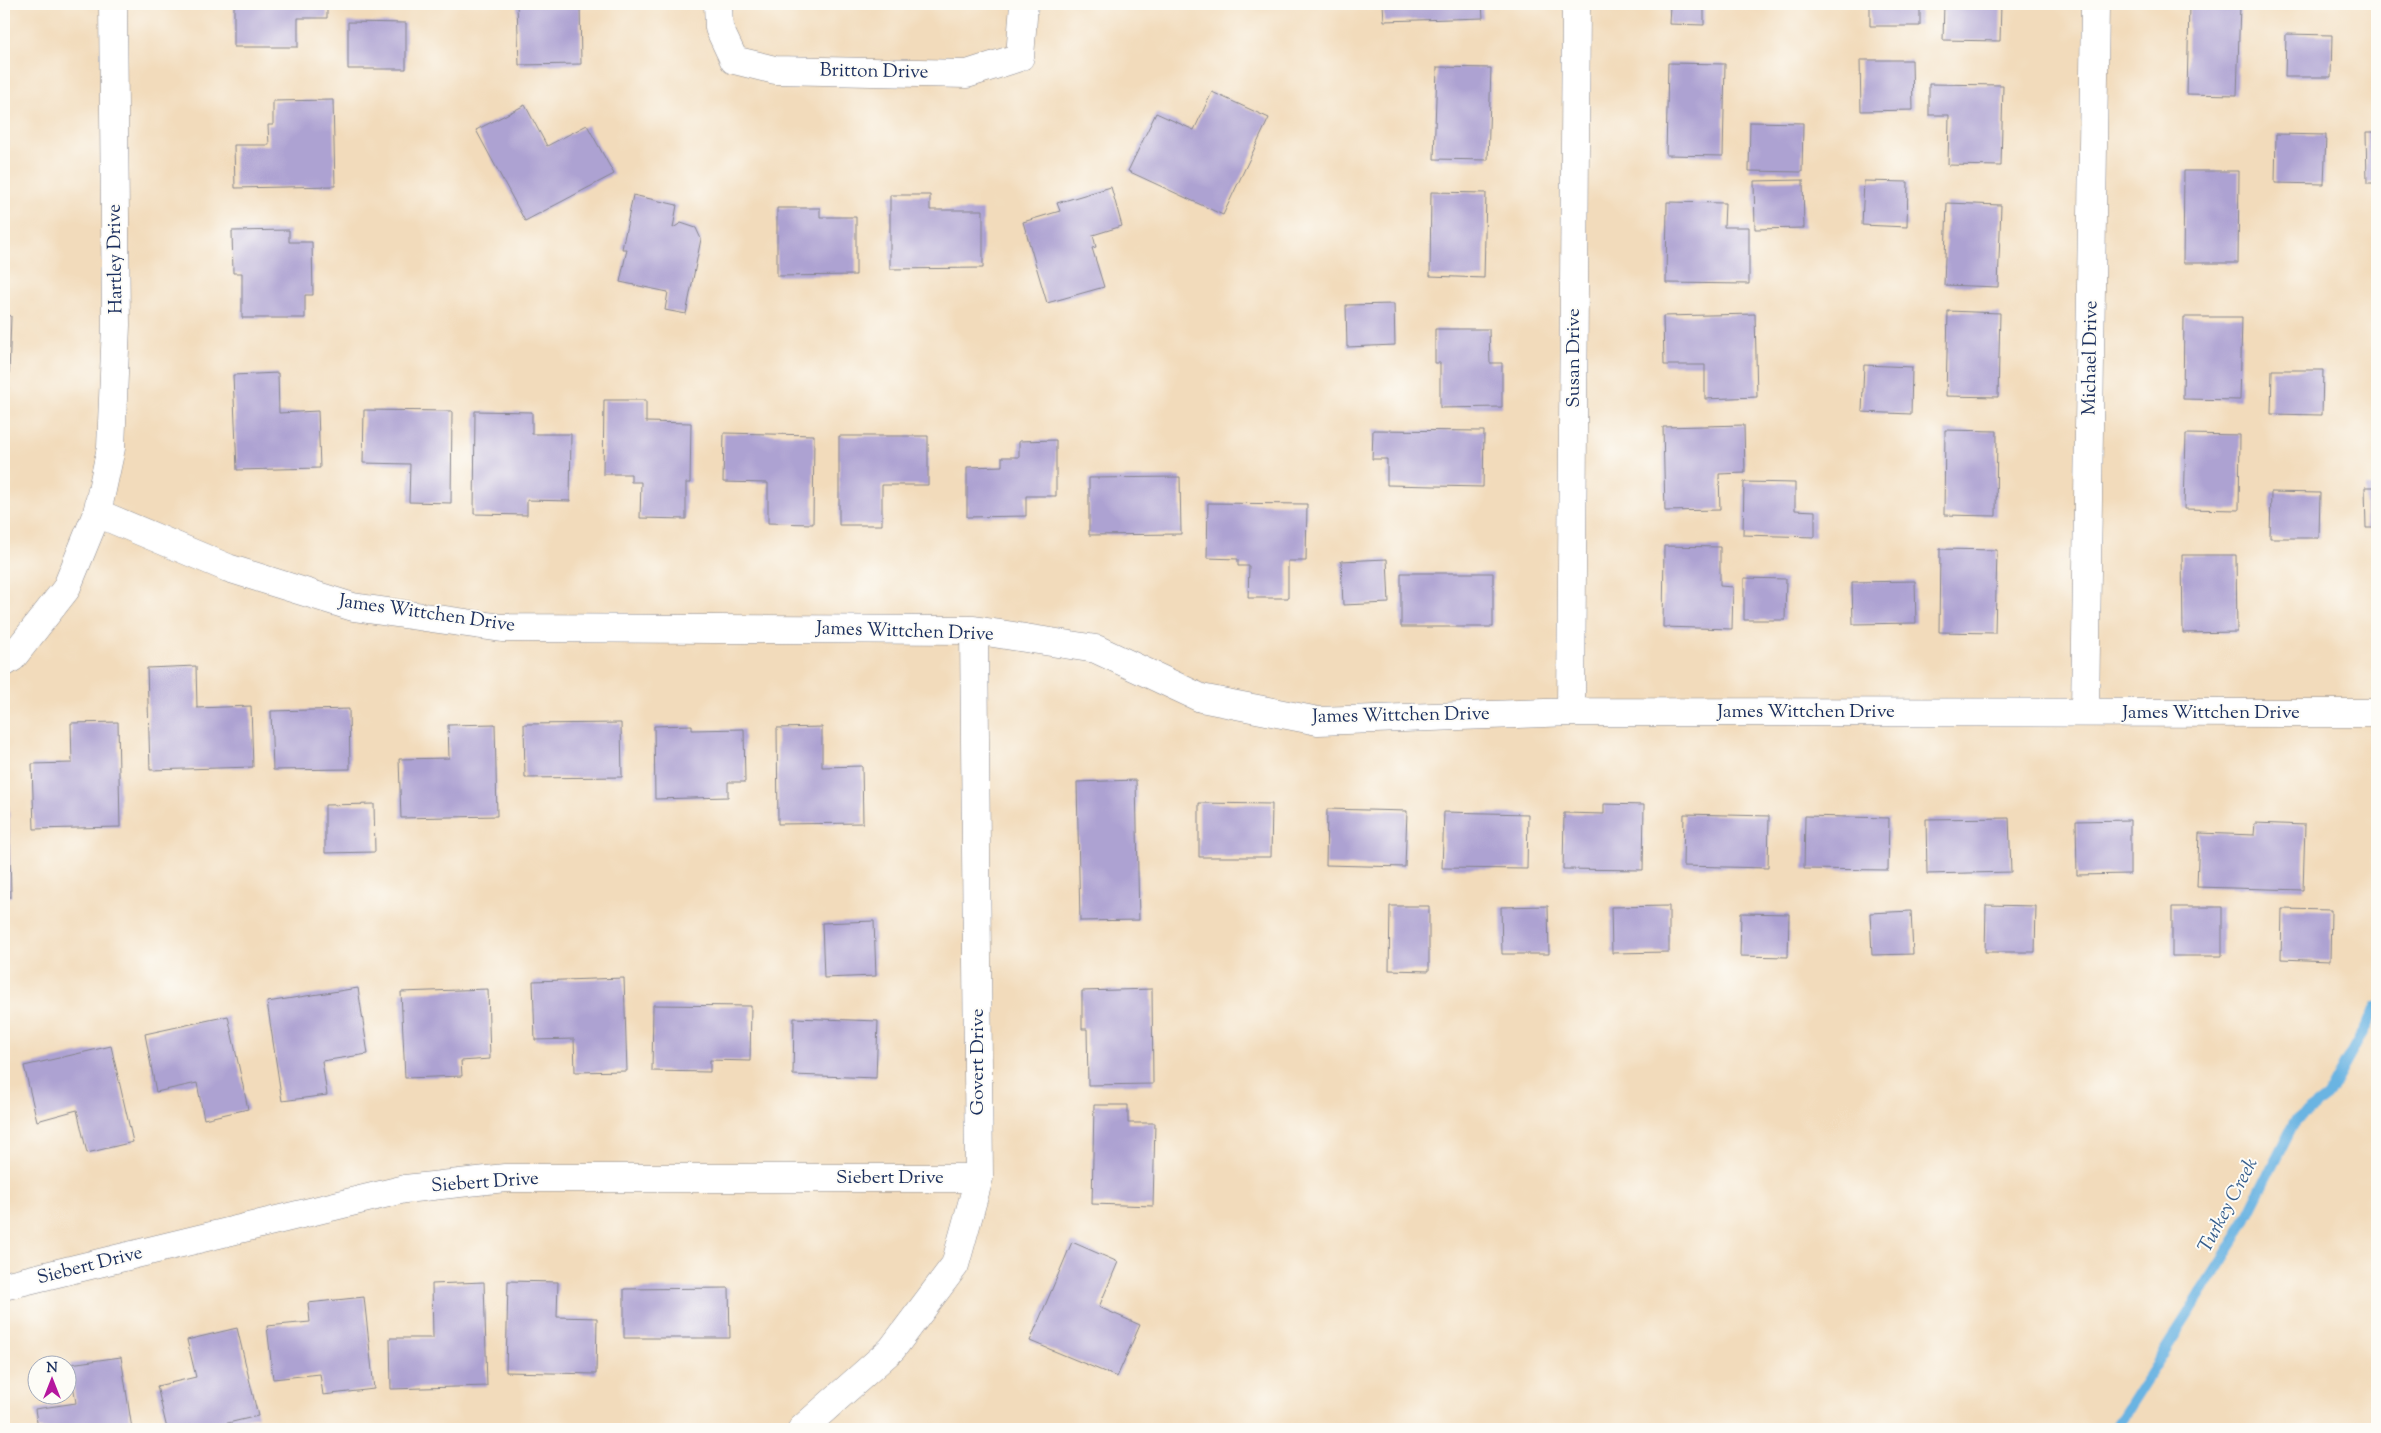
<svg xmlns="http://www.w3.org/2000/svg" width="2381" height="1433" font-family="'Sorts Mill Goudy',serif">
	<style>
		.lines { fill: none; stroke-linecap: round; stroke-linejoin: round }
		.stream { stroke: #6ab4e2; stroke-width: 11 }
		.building { fill: #ada2d2 }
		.minor-casing { stroke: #86858c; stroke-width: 29 }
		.minor { stroke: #fff; stroke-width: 28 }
		.labels { text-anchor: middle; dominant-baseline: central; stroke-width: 4; stroke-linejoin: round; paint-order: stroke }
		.street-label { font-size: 19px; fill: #1b2f5e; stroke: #fdfcf7 }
		.water-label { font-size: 20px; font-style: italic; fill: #375e8c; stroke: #fdfcf7 }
	</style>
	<rect width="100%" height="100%" fill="#fdfcf7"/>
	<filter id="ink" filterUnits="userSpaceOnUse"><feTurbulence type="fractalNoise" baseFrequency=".02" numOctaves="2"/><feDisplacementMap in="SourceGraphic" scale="10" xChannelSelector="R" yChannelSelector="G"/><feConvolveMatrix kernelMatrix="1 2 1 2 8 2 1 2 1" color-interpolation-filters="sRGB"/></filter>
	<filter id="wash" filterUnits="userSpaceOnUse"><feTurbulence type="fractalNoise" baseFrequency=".0096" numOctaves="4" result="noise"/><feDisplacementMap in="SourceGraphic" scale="20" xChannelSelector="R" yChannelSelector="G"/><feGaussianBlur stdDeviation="1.12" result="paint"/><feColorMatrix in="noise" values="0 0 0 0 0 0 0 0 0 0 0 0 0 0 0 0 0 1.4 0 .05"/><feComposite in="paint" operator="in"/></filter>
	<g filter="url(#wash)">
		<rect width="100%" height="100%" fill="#f2dbbb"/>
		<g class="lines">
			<!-- stream -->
			<path class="stream" d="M2115,1429L2237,1237L2295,1121L2327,1097L2377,1006"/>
		</g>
		<g id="blocks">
			<!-- building -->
			<path class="building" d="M234,4H327V18H298V47H234Z
				M517,4H580L581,64L519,65Z
				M1383,4H1482L1483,18L1384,21Z
				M1670,4H1704V25L1669,24Z
				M1870,4H1920V26H1870Z
				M1944,4H2001L2000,41L1943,40Z
				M2189,4L2240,5L2237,95L2187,94Z
				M348,22L406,23V69H348Z
				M2286,34L2332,35L2331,77H2285Z
				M1860,60H1912L1913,110L1861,111Z
				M1668,63L1725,64L1723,156L1666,155Z
				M1437,67L1491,68L1488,160L1434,159Z
				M4,70H8V168H4Z
				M1929,84L2003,85L2001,166L1948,165L1949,115H1929Z
				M1212,92L1269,118L1223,215L1128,171L1156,113L1194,130Z
				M333,100L335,186L235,188L234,145H269L268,125H273V101Z
				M525,105L547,146L587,125L614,174L525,221L476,130Z
				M1750,122L1803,123L1802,172L1749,171Z
				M2366,132H2377V183H2367Z
				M2276,134L2326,135L2324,184L2275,183Z
				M2184,171H2239L2238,263H2183Z
				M1803,180L1804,228L1755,229L1754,181Z
				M1864,181L1908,182L1907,227L1862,225Z
				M1111,187L1122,226L1093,235L1096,247L1092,248L1104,287L1047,303L1023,222L1060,211L1057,203Z
				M1431,192L1486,193L1484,278L1430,276Z
				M633,195L677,205L673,228L681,223L696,228L701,239L686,314L665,310L668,292L620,282L627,249H622Z
				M890,195H930V210H983V268L890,269Z
				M1667,202L1725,203L1724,227H1749V284L1666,283Z
				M1947,203L2001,205L1998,287L1944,285Z
				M777,208H820V217H856V275L777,276Z
				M289,230V242H312L313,295H305V318H242V273H233L232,231Z
				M4,247H5L6,282H4Z
				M1394,304L1395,345L1347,347L1346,305Z
				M1948,311L2000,313L1998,397L1946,396Z
				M1755,314L1757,397L1705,399V365H1664L1663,316Z
				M4,315L11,316L8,406L4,405Z
				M2184,317H2242L2240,400L2183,399Z
				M1435,329H1489L1490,363H1502V407L1440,408V363H1435Z
				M1864,365L1912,367L1911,414L1862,412Z
				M2272,370H2323L2322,415L2271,414Z
				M278,373L279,413L318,411L320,468L237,470L233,375Z
				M604,400H646V422L691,423L690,483H686V519L640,518L641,482H631V474H603Z
				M364,410L452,411L451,503L409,502L410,464L363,463Z
				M475,411L532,412V434H571L570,501L527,500V515L474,514Z
				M1744,425L1745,473L1719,474L1720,510L1665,511L1663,427Z
				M1373,430L1484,431L1483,487L1387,485V459H1372Z
				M1945,430L1997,431L1996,516L1944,515Z
				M724,433L814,435L813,524L768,523V483L723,482Z
				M2186,434L2240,435L2239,510L2184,509Z
				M839,436H928V485H882V525H839Z
				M1056,440V496H1026V516L967,517V467L1002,466V457H1019V441Z
				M1180,477L1181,534L1089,535V478Z
				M1744,482L1795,483V510L1815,511V537L1743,535Z
				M2365,487H2377V528H2366Z
				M2271,492L2320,493L2319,538H2270Z
				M1208,503L1307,504L1306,561H1288V598H1248L1249,566H1238V559L1207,558Z
				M1664,546L1720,547V586L1733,587L1732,629L1663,627Z
				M1940,549L1997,550L1995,633L1939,632Z
				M2182,555H2236L2237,632L2183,633Z
				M1387,559L1389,603L1343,605L1341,561Z
				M1401,573H1493V627H1401Z
				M1744,578L1786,579L1785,620H1744Z
				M1915,581L1916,623L1853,624L1852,582Z
				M196,666L197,708L251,706L253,767L150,770L147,668Z
				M349,709L350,769L273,770L271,711Z
				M118,722L120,827L34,829L32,764L72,763L71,723Z
				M621,723L622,777L525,778L524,724Z
				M495,724L497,816L401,818L399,759L449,758L448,725Z
				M692,725V730L744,729L745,782H728V797L655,799L654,726Z
				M822,727V767L862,766L863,823L778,824L777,728Z
				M1136,780L1139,920L1080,921L1077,782Z
				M1199,803L1272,804L1271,857H1199Z
				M374,804L375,852L325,853V805Z
				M1604,804L1644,805L1643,870L1563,869L1564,813L1604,814Z
				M4,805H9L11,897H4Z
				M1327,809L1407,811L1405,867L1326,865Z
				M1444,812L1528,814L1527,869L1442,868Z
				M1684,814L1769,816L1768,868L1683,866Z
				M1805,816L1889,818L1888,870L1804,869Z
				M2009,818L2011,872L1927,874L1926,819Z
				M2130,820V874L2077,875L2076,821Z
				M2255,823L2305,825L2303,890L2197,887L2199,833L2254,835Z
				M1986,905L2036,906L2035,952H1985Z
				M1390,906H1429V971L1389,970Z
				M1548,906L1549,954H1502L1501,907Z
				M1669,906V952L1612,953L1611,907Z
				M2172,907H2222V956H2172Z
				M2282,909L2331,910L2330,961L2281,959Z
				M1911,911L1913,954L1872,955L1870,913Z
				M1741,913L1789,914L1788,957L1740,956Z
				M874,921L876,976L824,978L822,923Z
				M624,978L627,1071L575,1072L574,1039L535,1040L533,981Z
				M358,988L368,1054L322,1061L327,1095L282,1101L267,1002Z
				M488,989L490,1059L461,1061L462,1076L405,1078L401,992Z
				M1152,989L1153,1084L1088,1085L1087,1029H1082V991Z
				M653,1005L751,1006L750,1061L710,1060V1072L652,1071Z
				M228,1016L248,1109L204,1119L197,1083L156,1092L145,1034Z
				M794,1018L878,1021L876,1078L793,1075Z
				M111,1046L133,1142L87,1153L77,1110L37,1121L24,1066Z
				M1094,1105H1128V1123H1155L1153,1206L1092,1204Z
				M1072,1242L1118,1262L1099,1307L1140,1325L1117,1377L1030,1341Z
				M508,1281L558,1282L557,1317L597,1318L596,1374L506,1372Z
				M484,1282L487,1386L391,1389L390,1338H433L432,1284Z
				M729,1288L730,1338H624V1289Z
				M364,1297L374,1389L323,1395L320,1374L273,1379L267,1326L310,1322L308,1303Z
				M237,1328L258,1416L202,1429H167L157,1386L196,1377L187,1340Z
				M121,1357L132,1429H38L35,1409L76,1403L70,1364Z"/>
		</g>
	</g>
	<g filter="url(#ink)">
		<use href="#blocks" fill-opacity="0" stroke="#86858c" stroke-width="1"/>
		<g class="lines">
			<!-- minor casing -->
			<g class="minor-casing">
				<path id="minor" d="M718,4L719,28L734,60L775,70L967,74L1020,57L1024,4
					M97,513L228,568L353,607L502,628L974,630L1096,649L1201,698L1318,721L1571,712L2377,713
					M4,663L12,658L66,589L97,513L111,448L116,325L113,4
					M1571,712L1576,4
					M2085,712L2095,4
					M4,1286L405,1189L505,1178H979
					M802,1429L892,1349L955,1265L979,1178L974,630"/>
			</g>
			<!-- minor -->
			<use href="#minor" class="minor"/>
		</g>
	</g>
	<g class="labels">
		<!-- street labels -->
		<g class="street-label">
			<text transform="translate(874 72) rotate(1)">Britton Drive</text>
			<text transform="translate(116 259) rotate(-91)">Hartley Drive</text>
			<text transform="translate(1574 358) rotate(-90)">Susan Drive</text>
			<text transform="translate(2091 358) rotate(-89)">Michael Drive</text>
			<text transform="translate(427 614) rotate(8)">James Wittchen Drive</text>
			<text transform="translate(905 632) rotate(2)">James Wittchen Drive</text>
			<text x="1806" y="712">James Wittchen Drive</text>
			<text x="2211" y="713">James Wittchen Drive</text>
			<text transform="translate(1401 716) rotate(-1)">James Wittchen Drive</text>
			<text transform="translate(978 1062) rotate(-90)">Govert Drive</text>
			<text x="890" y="1178">Siebert Drive</text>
			<text transform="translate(485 1183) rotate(-4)">Siebert Drive</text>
			<text transform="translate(90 1266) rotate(-14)">Siebert Drive</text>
		</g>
		<!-- water labels -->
		<g class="water-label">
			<text transform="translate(2229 1206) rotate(-62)">Turkey Creek</text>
		</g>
	</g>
	<!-- margin -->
	<rect width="2381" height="1433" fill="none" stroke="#fdfcf7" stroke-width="20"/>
	<!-- north arrow -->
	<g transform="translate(52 1380)"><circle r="24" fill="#fdfcf7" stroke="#a3aaba"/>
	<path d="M0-4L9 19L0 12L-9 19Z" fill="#b5179e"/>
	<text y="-8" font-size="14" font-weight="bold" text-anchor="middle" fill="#1b2f5e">N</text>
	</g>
</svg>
